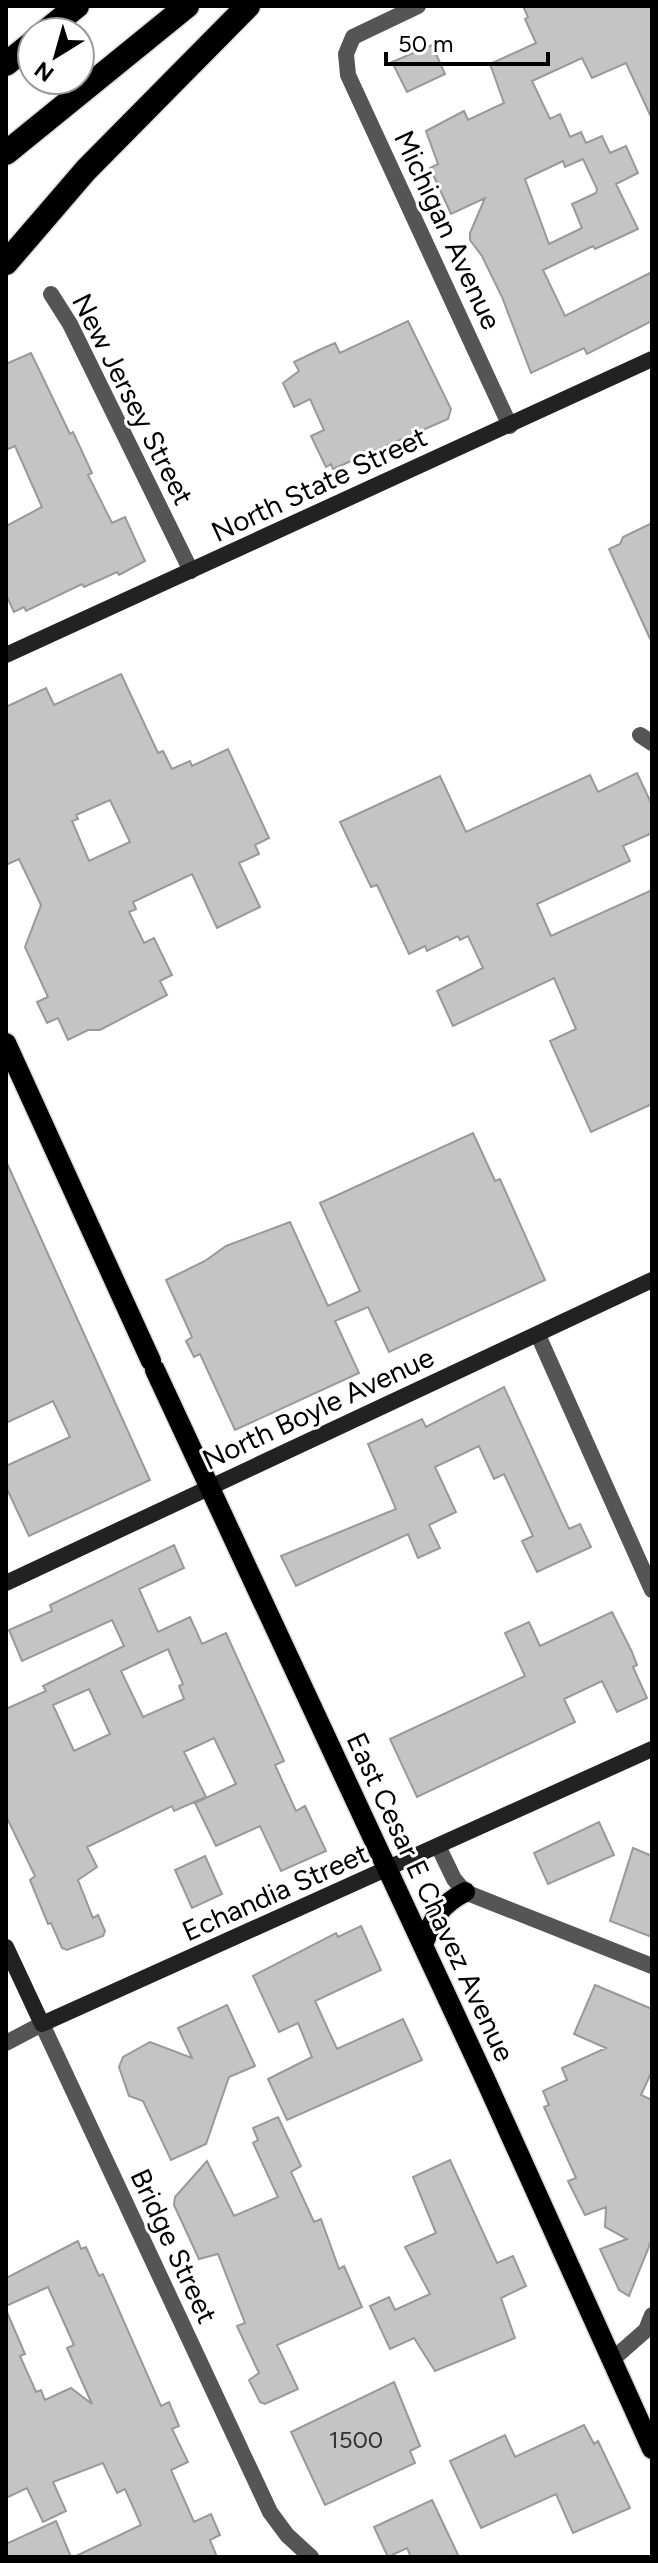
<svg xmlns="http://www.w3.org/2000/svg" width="658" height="2563" font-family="Figtree,sans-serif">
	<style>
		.building { fill: #c4c4c4; stroke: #999; stroke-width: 2; fill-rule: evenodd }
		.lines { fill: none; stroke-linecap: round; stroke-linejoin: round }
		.primary-casing { stroke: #dbdbdb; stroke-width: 23 }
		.highway-casing { stroke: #dbdbdb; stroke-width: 27 }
		.street { stroke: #555; stroke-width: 16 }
		.secondary { stroke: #222; stroke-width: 16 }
		.primary { stroke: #000; stroke-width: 20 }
		.highway { stroke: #000; stroke-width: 24 }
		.labels { text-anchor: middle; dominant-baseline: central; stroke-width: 6; stroke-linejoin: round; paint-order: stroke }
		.number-label { font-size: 24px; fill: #313131 }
		.street-label { font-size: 28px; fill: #000; stroke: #fff }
	</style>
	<rect width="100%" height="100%" fill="#fff"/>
	<!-- building -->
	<path class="building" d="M523,6H652V119L626,63L592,78L582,58L532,81L550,119L560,114L570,137L581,132L586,143L602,136L610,153L626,146L638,173L616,184L638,229L595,249L593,246L543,270L565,316L652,272V321L587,354L584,348L531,373L502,297L482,256L470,240V233L485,198L451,214L430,168L438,164L426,131L464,111L468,120L504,103L490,64L536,43L525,19L528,17ZM583,159L597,189L596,193L572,204L582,228L549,244L525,179L563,161L565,167Z
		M432,45L445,74L407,92L392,62Z
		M408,321L451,409L448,419L333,469L331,464L326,467L311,436L324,430L310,399L294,407L283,383L299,371L294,362L319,350L335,343L340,353Z
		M31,353L70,434L73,432L92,473L88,475L112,523L125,517L145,561L119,575L117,572L84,587L82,584L26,611L24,607L14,612L6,595V526L42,507L15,446L6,450V364Z
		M652,523V643L609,549L620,544L623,537Z
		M121,674L158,753L163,751L172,769L190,761L192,766L228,749L269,838L255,845L259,854L239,863L260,907L217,928L192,874L133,902L136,909L129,912L144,943L154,938L172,975L160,981L167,995L100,1030H88L68,1040L58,1018L47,1023L37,1002L48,997L25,947L41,905L19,859L6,865V707L46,688L54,705ZM110,800L130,842L89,861L72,821L78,819L76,815Z
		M637,773L652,805V833L623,846L630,861L537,904L551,936L652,890V1104L591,1132L550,1041L576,1029L554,978L453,1026L437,991L483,968L468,936L460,940L458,936L427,951L425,946L409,954L377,885L371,887L340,822L440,776L466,832L590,775L598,792Z
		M473,1133L495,1181L500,1179L545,1280L389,1352L368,1307L335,1321L359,1373L235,1430L200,1354L194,1357L186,1341L192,1337L166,1280L205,1261L226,1246L290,1222L328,1306L360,1291L320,1203Z
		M6,1161L150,1480L29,1536L6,1487V1466L70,1437L53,1401L6,1423Z
		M504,1387L569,1529L580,1524L591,1547L537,1572L522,1541L533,1536L504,1474L494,1479L479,1446L435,1467L456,1512L429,1525L440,1548L418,1558L408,1534L296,1586L281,1556L396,1509L368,1444L422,1419L426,1427Z
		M174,1545L184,1568L139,1589L158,1632L190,1617L202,1644L226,1633L284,1761L275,1765L296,1811L305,1806L326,1851L281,1871L260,1826L216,1846L195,1803L236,1784L214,1738L184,1752L206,1797L174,1811L172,1806L87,1847L97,1867L78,1880L93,1918L98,1915L105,1931L103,1936L67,1950L62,1948L51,1923L48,1924L30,1880L35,1876L6,1816V1709L46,1691L43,1686L124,1646L112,1620L22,1661L9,1630L52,1611L50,1605ZM168,1649L183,1684L179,1686L184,1699L143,1717L121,1671ZM89,1689L110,1734L74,1751L53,1705Z
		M612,1612L632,1652L637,1665L633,1667L647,1698L617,1712L602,1681L564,1699L575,1722L417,1797L390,1739L525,1676L505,1633L529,1622L540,1646Z
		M599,1822L614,1855L548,1884L534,1853Z
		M633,1848L652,1856V1937L610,1921Z
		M205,1856L222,1894L192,1908L175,1870Z
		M361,1926L381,1970L315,2001L337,2049L403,2019L422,2060L287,2120L268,2079L312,2057L298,2023L279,2032L253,1976L336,1933L338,1937Z
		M595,1985L652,2009V2071L641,2095L652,2100V2239L629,2296L619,2290L600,2249L627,2239L605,2227L606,2207L585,2215L568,2181L576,2178L544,2107L549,2105L543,2091L567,2080L562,2068L606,2048L574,2034Z
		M227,2005L255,2066L229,2077L206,2144L171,2160L143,2101L129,2096L119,2067L123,2057L150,2042L192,2058L178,2028Z
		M278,2117L301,2166L291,2172L314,2222L321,2219L339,2269L344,2266L362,2307L277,2345L298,2389L265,2404L260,2402L249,2380L259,2373L237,2326L245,2323L218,2254L199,2259L174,2205L175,2197L207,2161L234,2216L278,2197L253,2143L258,2140L253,2128Z
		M450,2160L497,2263L513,2256L526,2286L501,2298L515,2338L435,2371L414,2338L390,2349L370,2306L389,2297L395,2310L430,2294L405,2247L436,2233L413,2177Z
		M78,2241L81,2249L86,2247L99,2276L103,2274L161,2406L169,2402L179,2426L172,2429L188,2462L171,2470L194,2522L211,2514L220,2535L210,2540L217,2557H74L141,2525L125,2489L117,2493L103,2463L53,2482L66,2511L43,2522L27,2488L6,2498V2310L25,2354L20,2356L36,2392L41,2390L45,2400L71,2388L92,2404L67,2348L74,2345L48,2287L6,2306V2278Z
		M394,2382L420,2446L410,2451L415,2463L325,2505L291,2432Z
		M584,2425L594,2444L598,2441L630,2508L573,2533L556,2494L481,2528L450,2461L505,2435L515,2457Z
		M432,2500L459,2557H411L407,2548L388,2557L374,2527Z
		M56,2521L71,2557H6V2544Z"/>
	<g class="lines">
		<!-- primary casing -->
		<g class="primary-casing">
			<path id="primary" d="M6,1043L151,1361
				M155,1370L486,2081L652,2449
				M423,1945C433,1918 440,1905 465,1892"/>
		</g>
		<!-- highway casing -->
		<g class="highway-casing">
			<path id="highway" d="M45,32L77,6
				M6,64L32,43
				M6,153L187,6
				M6,263L86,170L248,6"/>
		</g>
		<!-- street -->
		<path class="street" d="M418,6L353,37L346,54L348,75L510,426
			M51,294L70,324L191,571
			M640,735L652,743
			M538,1335L652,1590
			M439,1848L454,1879L465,1892L652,1966
			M6,2043L42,2024L270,2512L287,2535L311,2557
			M613,2359L646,2330L652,2315"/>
		<!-- secondary -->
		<path class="secondary" d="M6,655L652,359
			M6,1583L652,1280
			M6,1947L42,2024L652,1749"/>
		<!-- primary -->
		<use href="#primary" class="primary"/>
		<!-- highway -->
		<use href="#highway" class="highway"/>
	</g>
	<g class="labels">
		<!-- number labels -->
		<g class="number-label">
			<text x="356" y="2439">1500</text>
		</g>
		<!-- street labels -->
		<g class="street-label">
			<text transform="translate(448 230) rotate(65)">Michigan Avenue</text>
			<text transform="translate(133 399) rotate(63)">New Jersey Street</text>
			<text transform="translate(319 484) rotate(-25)">North State Street</text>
			<text transform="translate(318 1408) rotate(-25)">North Boyle Avenue</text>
			<text transform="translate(275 1892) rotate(-24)">Echandia Street</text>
			<text transform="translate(431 1897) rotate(65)">East Cesar E Chavez Avenue</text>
			<text transform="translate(174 2246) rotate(65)">Bridge Street</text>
		</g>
	</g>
	<!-- border -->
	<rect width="658" height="2563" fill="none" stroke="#000000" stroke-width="16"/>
	<!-- north arrow -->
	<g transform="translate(56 56) rotate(217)"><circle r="38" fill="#ffffff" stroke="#999999" stroke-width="2"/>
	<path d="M0-6L14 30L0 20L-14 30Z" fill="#000000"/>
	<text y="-12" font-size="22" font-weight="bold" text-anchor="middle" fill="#000000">N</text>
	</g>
	<!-- scale -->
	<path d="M386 52v12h162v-12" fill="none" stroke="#000000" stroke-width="4"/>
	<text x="398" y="52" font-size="24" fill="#000000" stroke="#ffffff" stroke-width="6" paint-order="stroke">50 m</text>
</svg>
